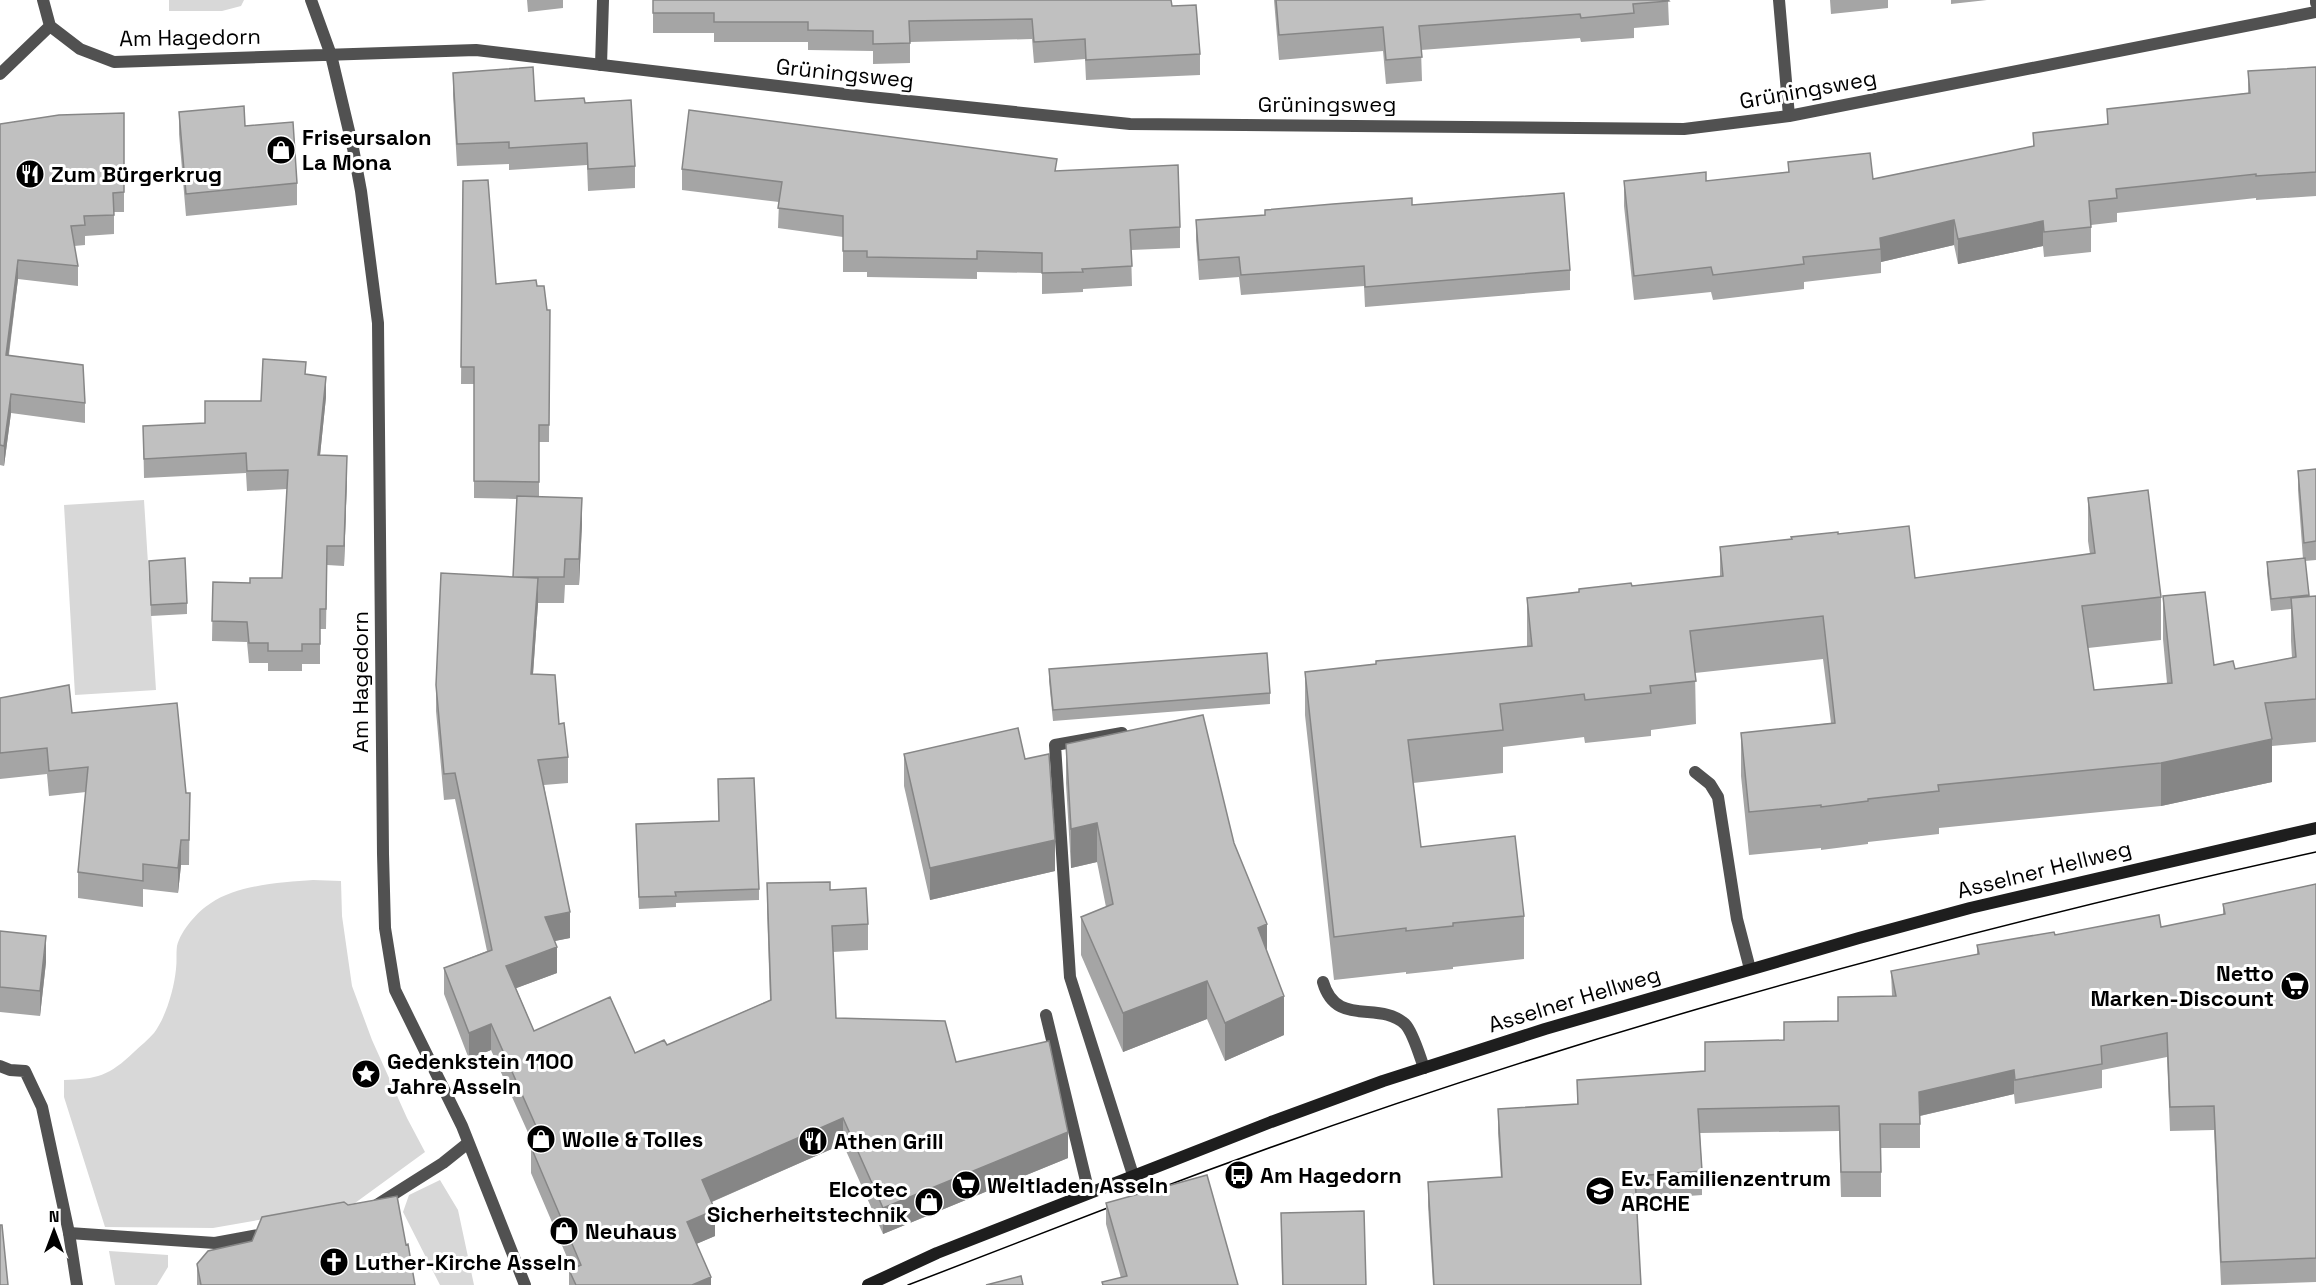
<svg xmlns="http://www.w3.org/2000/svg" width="2316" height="1285" font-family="'Space Grotesk',sans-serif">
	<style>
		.green { fill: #d8d8d8 }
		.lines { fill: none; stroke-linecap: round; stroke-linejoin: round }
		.service { stroke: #515151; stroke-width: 12 }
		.minor { stroke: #515151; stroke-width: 12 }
		.secondary { stroke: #1e1e1e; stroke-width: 12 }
		.tram { stroke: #000; stroke-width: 1.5 }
		.wall { fill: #a5a5a5 }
		.shaded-wall { fill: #868686 }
		.building { fill: #c0c0c0; stroke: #868686; stroke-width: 1.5 }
		.labels { text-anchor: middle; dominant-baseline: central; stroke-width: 6; stroke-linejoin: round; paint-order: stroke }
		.street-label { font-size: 22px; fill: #000; stroke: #fff }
		.poi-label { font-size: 22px; font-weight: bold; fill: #000; stroke: #fff; text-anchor: start }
	</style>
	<rect width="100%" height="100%" fill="#fff"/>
	<!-- green -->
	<path class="green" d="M169,0H244L241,6L222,11H169Z
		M144,500L156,690L75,695L64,505Z
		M313,880L341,881L342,916L352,986L372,1040L407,1118L425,1152L355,1203L213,1228L105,1227L64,1097V1080C97,1079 109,1076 134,1052C140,1046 148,1040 154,1033C166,1017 174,989 176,969C177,961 176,953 177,946C181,930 198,911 211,903C237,885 282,882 313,880Z
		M440,1180L458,1210L474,1285H440L403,1212L409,1195Z
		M109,1251L168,1255V1267L157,1285H115Z"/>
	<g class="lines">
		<!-- service -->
		<path class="service" d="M601,65L603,0
			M1122,733L1055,745L1070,977L1133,1175
			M1695,772L1710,784L1718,797L1737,919L1750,969
			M1323,982C1336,1028 1379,1000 1405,1024C1413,1032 1420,1057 1424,1068
			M1046,1015L1089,1193
			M375,1206L443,1163L468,1143
			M69,1233L215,1243L269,1233"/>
		<!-- minor -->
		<path class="minor" d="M43,0L50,26L80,49L114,62L476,50L870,97L1130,124L1684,129L1789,116L2316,12
			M311,0L331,55L353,148L361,191L378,323L383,854L385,928L395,990L462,1126L525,1285
			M1779,0L1789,116
			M2316,0V3
			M0,74L50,26
			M0,1066L10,1070L25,1071L42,1107L69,1233L77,1285"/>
		<!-- secondary -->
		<path class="secondary" d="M868,1285L937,1253L1271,1122L1383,1081L1545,1029L1859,938L1970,908L2316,828"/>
		<!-- tram -->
		<path class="tram" d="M1142,1195C1524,1049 1917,940 2316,852
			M908,1285L1123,1202"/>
	</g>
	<!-- wall -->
	<path class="wall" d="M527,0H563V8L528,12Z
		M653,0L1172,6L1200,54V75L1086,80L1085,59L1034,63L1032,39L910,42V63L873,64V51L808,50V42H714V33H653Z
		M1274,0H1668L1669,25L1634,28V38L1581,42L1580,38L1421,50L1422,81L1386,84L1383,51L1279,60Z
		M1830,0H1888V8L1831,14Z
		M1951,0H1987L1951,4Z
		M2316,67V196L2256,200V198L2117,213V222L2091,225V252L2044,257L2043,246L1958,264L1954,245L1881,262V273L1804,282V289L1713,300L1711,292L1634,300L1624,206V181H1706L1788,172V162L1873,179L2033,146V133L2107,124V109L2248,93V71Z
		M453,73L535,101L585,103L635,166V188L588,191L587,165L509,170V164L457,166L453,95Z
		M179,112L245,126L297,183V205L186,216L179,134Z
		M124,113V212H114V234L85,236V245L74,246L78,266V286L18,279L9,355L85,403V423L11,413L4,466L0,465V124Z
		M682,169L1057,171L1180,227V248L1131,250L1132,286L1083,289V292L1042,294V273L977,272V279L867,277V272H843V237L778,228L779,202L682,190Z
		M463,181L496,284L537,286L547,310H550L549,442H539V497L582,524L579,585H565L564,603H538L533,675L559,724L568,757V783L544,785L570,938L554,941L557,973L516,988L534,1031L635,1053L667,1045L770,1000L767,909V883L830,890L868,924V950L833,952L836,1018L956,1062L1068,1158L883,1234L843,1144L712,1202L715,1236L696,1244L711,1285H569V1270L572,1269L531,1173V1147L534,1146L491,1050L469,1059L444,994V968L487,951L455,799L444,800L436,711V685L513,577L517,499L474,498V384H461Z
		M1412,205L1570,270V290L1365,307L1364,286L1241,295L1239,277L1199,280L1196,240V220Z
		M306,375L326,397L320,455L347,476L344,566L327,565L326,629H320V664H302V671H268V663H249L247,642L212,641L213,582L250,583L282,578L287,489L247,491L246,473L144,478L143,426L205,423L261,401Z
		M2316,469V560L2305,561L2309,597L2316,596V742L2272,746V782L2161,806L1939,828V834L1868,842V844L1821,850V848L1749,855L1741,776V733L1831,723L1823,659L1695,673L1696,724L1651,730V736L1585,743L1584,737L1503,747V773L1413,783L1421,847L1524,916V959L1453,967V969L1406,974V972L1334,980L1305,715V672L1527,647V598L1720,576V547L1838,534L1915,578L2090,554L2088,541V498L2161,597V640L2088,648L2094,690L2167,683L2163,639V596L2214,665L2235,669L2292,658L2291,641V609L2271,611L2267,573V562L2303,559L2298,490V471Z
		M149,561L187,603V614L151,616Z
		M1049,669L1270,693V704L1053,721L1049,681Z
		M0,698L72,713L186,793H190L189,865H181L178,893L143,889V907L78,898V872L86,792L49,796L47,774L0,779Z
		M1066,744L1234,843L1267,952L1284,1035L1225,1061L1207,1019L1123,1052L1081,955V917L1106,907L1097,862L1071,868L1066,783Z
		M904,754L1025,759L1055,871L930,900L904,786Z
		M718,779L759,889V900L676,903V907L639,909L636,824L719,821Z
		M2316,884V1282L2221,1285L2214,1130L2170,1131L2167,1057L2102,1070V1088L2015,1104L2014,1094L1920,1116V1148H1881V1197H1841L1839,1131L1700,1133L1702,1171V1195L1636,1200L1641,1285H1433L1428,1206V1182L1501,1178L1498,1133V1109L1577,1104V1080L1705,1071L1784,1040L1838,1021L1892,996L1891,971L1977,955V945L2055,935L2161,927L2223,915V904Z
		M0,931L46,962L40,1016L0,1012Z
		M1106,1203L1238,1285H1102V1282L1121,1278L1106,1224Z
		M348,1205L406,1245L415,1285H197V1264L252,1241Z
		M1281,1213L1366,1285H1282Z"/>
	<!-- shaded-wall -->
	<path class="shaded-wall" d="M1954,220V245L1881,262L1880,238Z
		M2043,221V246L1958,264V239Z
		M18,260V279L6,374V355Z
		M326,377V397L318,475V455Z
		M11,394V413L4,466V446Z
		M347,456V476L344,566V546Z
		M582,498V524L579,585V559Z
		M538,578V604L531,700V674Z
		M2272,739V782L2161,806V763Z
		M1097,823V862L1071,868V829Z
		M181,840V865L178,893V868Z
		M1055,840V871L930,900V868Z
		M570,912V938L545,943V917Z
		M1267,924V962L1258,928Z
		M46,936V962L40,1016V991Z
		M557,947V973L506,992V966Z
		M1207,981V1019L1123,1052V1013Z
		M1284,996V1035L1225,1061V1023Z
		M491,1024V1050L469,1059V1033Z
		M2014,1070V1094L1919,1116V1092Z
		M843,1118V1144L702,1206V1180Z
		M1068,1132V1158L883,1234V1208Z
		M715,1210V1236L687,1248V1222Z
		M711,1277V1285H692Z"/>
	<!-- building -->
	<path class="building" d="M653,0H1171L1172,6L1196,5L1200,54L1086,60L1085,39L1034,42L1032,19L909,21L910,43L873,44V31L808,30V22H714V13H653Z
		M1276,0H1668L1669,1L1633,4L1634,13L1581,18L1580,14L1419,26L1422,57L1386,60L1383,27L1279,35Z
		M533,67L535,101L584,98L585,103L631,100L635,166L588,169L587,143L509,148V142L457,144L453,73Z
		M2316,67V172L2256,176V174L2116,189L2117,198L2089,201L2091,227L2044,232L2043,221L1958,239L1954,220L1880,238L1881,249L1803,257L1804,264L1713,275L1711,267L1634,276L1624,181L1706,172V181L1789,172L1788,162L1870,153L1873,179L2034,146L2033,133L2108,124L2107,109L2250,93L2248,71Z
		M244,106L245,126L293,122L297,183L186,194L179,112Z
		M689,110L1057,159L1055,171L1178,165L1180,227L1130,230L1132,266L1082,269L1083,272L1042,273V253L977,251V259L867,257V251H843V216L778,208L782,182L682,169Z
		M124,113V192L113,193L114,215L84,216L85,225L71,226L78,266L18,260L6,355L83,365L85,403L11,394L4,446L0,445V124L59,115Z
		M488,180L496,284L536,280L537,286H544L547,310H550L549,425H539V482L474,481V367H461L463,181Z
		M1564,193L1570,270L1365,287L1364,266L1241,275L1239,257L1199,260L1196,220L1265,215V210L1333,204L1412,198V205Z
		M263,359L306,362L305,374L326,377L318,455L347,456L344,546H327L326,609H320V644H302V651H268V643H249L247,622L212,621L213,582L250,583V578H282L288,470L247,471L246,453L144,459L143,426L205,423V401H261Z
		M2316,469V541L2304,543L2298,471Z
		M2148,490L2161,597L2082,606L2094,690L2172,683L2163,596L2205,592L2214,665L2233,661L2235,669L2296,657L2291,598L2316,596V699L2265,703L2272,739L2161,763L1938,785L1939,791L1868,799V801L1821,807V805L1749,812L1741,733L1835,723L1823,616L1690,631L1696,681L1650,686L1651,693L1585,700L1584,694L1500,704L1503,730L1408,740L1421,847L1515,836L1524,916L1453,923V926L1406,931V928L1334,937L1305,672L1376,664V661L1532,646L1527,598L1579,592V589L1631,583L1632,586L1723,576L1720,547L1792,539L1791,537L1838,532V534L1909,526L1915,578L2095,553L2088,498Z
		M517,496L582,498L579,559H565L564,577H513L538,578L531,674L555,675L559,724L564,723L568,757L538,760L570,912L545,917L557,947L506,966L534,1031L610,997L635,1053L664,1040L667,1045L771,1000L767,883L830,882V890L866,888L868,924L832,926L836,1018L945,1021L956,1062L1049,1041L1068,1132L883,1208L843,1118L702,1180L715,1210L687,1222L711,1277L692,1285H576L569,1270L581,1265L531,1147L543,1142L491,1024L469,1033L444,968L492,950L455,773L444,774L436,685L441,573L513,577Z
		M185,558L187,603L151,605L149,561Z
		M2305,558L2309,595L2271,599L2267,562Z
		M1267,653L1270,693L1053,710L1049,669Z
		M69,685L72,713L177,703L186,793H190L189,840H181L178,868L143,864V881L78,872L88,767L49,771L47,748L0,753V698Z
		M1203,715L1234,843L1267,924L1258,928L1284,996L1225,1023L1207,981L1123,1013L1081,917L1113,904L1097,823L1071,829L1066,744Z
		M1018,728L1025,759L1049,754L1055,840L930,868L904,754Z
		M754,778L759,889L675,892L676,896L639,897L636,824L719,821L718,779Z
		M2316,884V1258L2221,1262L2214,1106L2170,1107L2167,1033L2101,1046L2102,1064L2015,1080L2014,1070L1919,1092L1920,1124H1880L1881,1172H1841L1839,1106L1698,1109L1702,1171L1635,1176L1641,1285H1434L1428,1182L1502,1177L1498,1109L1578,1104L1577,1080L1705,1071V1042L1784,1040V1022L1838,1021V997L1896,996L1891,971L1979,954L1977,945L2054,932L2055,935L2159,915L2161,927L2225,914L2223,904Z
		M0,931L46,936L40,991L0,987Z
		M1207,1175L1238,1285H1103L1102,1282L1127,1276L1106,1203Z
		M397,1196L406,1245L408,1244L415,1285H201L197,1264L208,1251L252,1241L262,1217L344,1202L348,1205Z
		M1364,1211L1366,1285H1283L1281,1213Z
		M0,1225H2L8,1285H0Z
		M1021,1276L1023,1285H986Z"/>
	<!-- icons -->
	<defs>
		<g id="shop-disc" transform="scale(1.5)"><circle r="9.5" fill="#000" stroke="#fff"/><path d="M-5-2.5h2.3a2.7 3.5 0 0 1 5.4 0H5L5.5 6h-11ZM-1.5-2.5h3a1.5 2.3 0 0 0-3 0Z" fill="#fff"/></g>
		<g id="restaurant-disc" transform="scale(1.5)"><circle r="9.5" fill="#000" stroke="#fff"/><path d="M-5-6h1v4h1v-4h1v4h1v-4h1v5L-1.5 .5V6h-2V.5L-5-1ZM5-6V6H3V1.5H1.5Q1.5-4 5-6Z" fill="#fff"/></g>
		<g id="supermarket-disc" transform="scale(1.5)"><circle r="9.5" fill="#000" stroke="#fff"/><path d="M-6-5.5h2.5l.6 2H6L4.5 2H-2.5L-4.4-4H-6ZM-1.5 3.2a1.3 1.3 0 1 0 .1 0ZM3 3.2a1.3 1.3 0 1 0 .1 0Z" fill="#fff"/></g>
		<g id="sight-disc" transform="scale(1.5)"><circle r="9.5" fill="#000" stroke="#fff"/><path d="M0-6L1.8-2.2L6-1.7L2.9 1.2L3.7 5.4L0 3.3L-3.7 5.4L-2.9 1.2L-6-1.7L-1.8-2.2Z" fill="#fff"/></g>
		<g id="bus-disc" transform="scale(1.5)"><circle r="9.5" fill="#000" stroke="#fff"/><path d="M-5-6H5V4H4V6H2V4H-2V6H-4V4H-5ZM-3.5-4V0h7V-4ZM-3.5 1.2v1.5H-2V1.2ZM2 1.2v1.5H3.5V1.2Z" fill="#fff"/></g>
		<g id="school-disc" transform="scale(1.5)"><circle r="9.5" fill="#000" stroke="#fff"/><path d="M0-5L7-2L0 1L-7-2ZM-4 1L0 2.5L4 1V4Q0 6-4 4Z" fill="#fff"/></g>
		<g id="church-disc" transform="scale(1.5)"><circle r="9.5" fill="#000" stroke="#fff"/><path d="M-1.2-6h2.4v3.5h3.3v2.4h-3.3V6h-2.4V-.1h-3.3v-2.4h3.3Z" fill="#fff"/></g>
	</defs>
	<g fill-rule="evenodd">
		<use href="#shop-disc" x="281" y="150"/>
		<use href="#restaurant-disc" x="30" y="174"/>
		<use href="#supermarket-disc" x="2295" y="986"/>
		<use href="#sight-disc" x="366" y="1074"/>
		<use href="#shop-disc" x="541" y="1139"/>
		<use href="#restaurant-disc" x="813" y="1141"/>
		<use href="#bus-disc" x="1239" y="1175"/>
		<use href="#supermarket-disc" x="966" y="1185"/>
		<use href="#school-disc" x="1600" y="1191"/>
		<use href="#shop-disc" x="929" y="1202"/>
		<use href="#shop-disc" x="564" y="1231"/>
		<use href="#church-disc" x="334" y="1262"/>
	</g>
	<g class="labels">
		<!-- street labels -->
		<g class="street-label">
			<text transform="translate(190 37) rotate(-1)">Am Hagedorn</text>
			<text transform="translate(845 73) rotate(6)">Grüningsweg</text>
			<text transform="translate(1808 89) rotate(-10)">Grüningsweg</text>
			<text x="1327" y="104">Grüningsweg</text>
			<text transform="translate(360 682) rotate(-90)">Am Hagedorn</text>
			<text transform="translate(2044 869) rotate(-14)">Asselner Hellweg</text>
			<text transform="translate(1574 999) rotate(-17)">Asselner Hellweg</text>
		</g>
		<!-- poi labels -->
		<g class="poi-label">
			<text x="302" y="137">Friseursalon<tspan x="302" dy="25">La Mona</tspan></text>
			<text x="51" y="174">Zum Bürgerkrug</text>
			<text x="2274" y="973" text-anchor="end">Netto<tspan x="2274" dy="25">Marken-Discount</tspan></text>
			<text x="387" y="1061">Gedenkstein 1100<tspan x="387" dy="25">Jahre Asseln</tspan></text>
			<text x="562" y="1139">Wolle &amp; Tolles</text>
			<text x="834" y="1141">Athen Grill</text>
			<text x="1260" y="1175">Am Hagedorn</text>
			<text x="1621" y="1178">Ev. Familienzentrum<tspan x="1621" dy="25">ARCHE</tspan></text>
			<text x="987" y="1185">Weltladen Asseln</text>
			<text x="908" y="1189" text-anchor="end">Elcotec<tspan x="908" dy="25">Sicherheitstechnik</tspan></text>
			<text x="585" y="1231">Neuhaus</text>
			<text x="355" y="1262">Luther-Kirche Asseln</text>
		</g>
	</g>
	<!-- north arrow -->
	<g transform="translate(54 1231)" stroke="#ffffff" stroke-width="4.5" paint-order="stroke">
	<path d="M0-4.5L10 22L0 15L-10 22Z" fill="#000000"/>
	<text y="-9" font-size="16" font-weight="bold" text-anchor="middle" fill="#000000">N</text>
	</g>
</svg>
